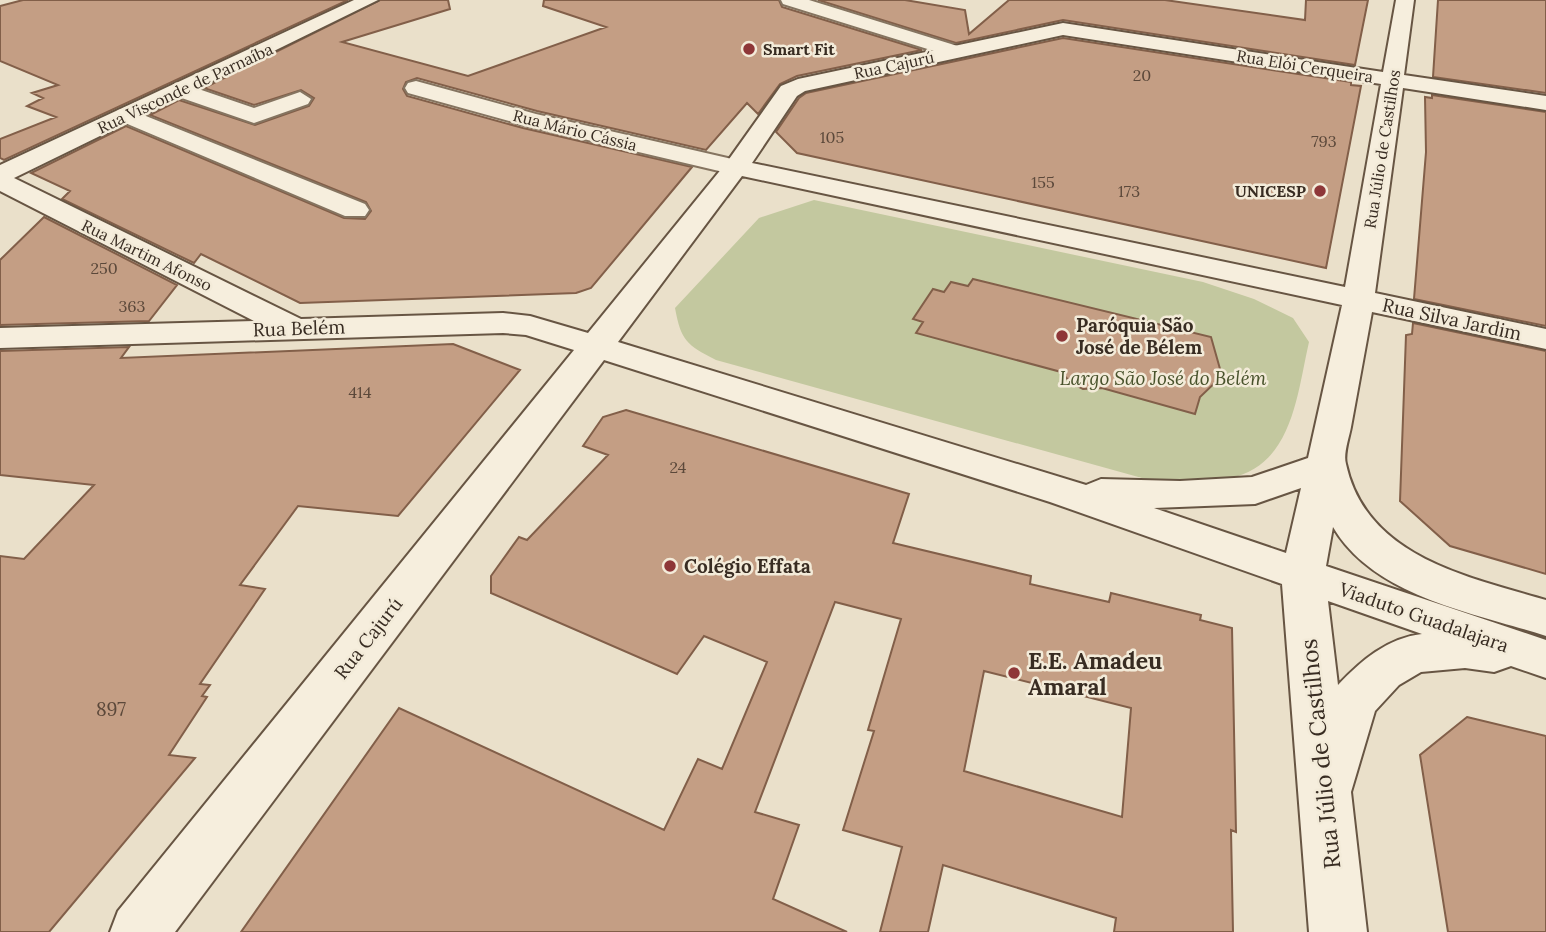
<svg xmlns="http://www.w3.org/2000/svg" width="1546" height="932" font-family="Lora,serif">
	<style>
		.green { fill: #c3c89f }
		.building { fill: #c49e84; stroke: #825f49; stroke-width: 2; fill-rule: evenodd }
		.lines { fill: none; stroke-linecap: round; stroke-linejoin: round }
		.street-casing { stroke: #857460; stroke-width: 4 }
		.secondary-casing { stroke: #675543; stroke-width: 4 }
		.street { fill: #f6eedd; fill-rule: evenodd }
		.secondary { fill: #f6eedd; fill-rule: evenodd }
		.poi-dot { fill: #8e3738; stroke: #f3ebd9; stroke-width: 2.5 }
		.labels { text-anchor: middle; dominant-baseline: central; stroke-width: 5; stroke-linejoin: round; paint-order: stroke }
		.far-poi-label { font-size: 16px; font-weight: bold; fill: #382c22; stroke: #f3ebd9; text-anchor: start }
		.far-street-label { font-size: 16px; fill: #382c22; stroke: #f3ebd9 }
		.number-label { font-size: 16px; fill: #5b483a }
		.street-label { font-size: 19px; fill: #382c22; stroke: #f3ebd9 }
		.poi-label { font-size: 19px; font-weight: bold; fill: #382c22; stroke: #f3ebd9; text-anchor: start }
		.park-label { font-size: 19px; font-style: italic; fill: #48522b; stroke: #f3ebd9 }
		.near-number-label { font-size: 19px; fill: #5b483a }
		.near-poi-label { font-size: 23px; font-weight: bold; fill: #382c22; stroke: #f3ebd9; text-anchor: start }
		.near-street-label { font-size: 23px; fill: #382c22; stroke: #f3ebd9 }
	</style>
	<rect width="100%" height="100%" fill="#eae0ca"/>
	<!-- green -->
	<path class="green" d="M814,200L1203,282L1254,299L1293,318L1309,342C1297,394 1293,465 1230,478C1208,482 1182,481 1160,483L716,360C687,345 681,341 675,308L759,218Z"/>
	<!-- building -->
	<path class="building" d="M23,0H348L4,160L0,158V139L56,117L27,106L43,98L32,93L58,85L0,61V6Z
		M380,0H448L450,9L342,42L468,76L606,27L543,6L544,0H779L782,7L922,50L797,76L780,84L758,114L747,103L706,150L537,111L417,78L406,82L403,89L407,96L523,128L692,167L591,288L576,293L300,303L201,254L194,263L62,199L70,191L31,173L126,126L344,218L365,219L371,211L366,202L150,115L179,100L255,125L309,106L314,98L301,90L254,105L204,88Z
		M818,0H905L965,10L969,34L1009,0H1165L1305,20L1306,0H1368L1355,65L1063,20L956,43Z
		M1438,0H1546V93L1433,77Z
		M1063,38L1351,82V85L1361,86L1326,268L797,153L776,132L799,98L806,93Z
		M1432,95L1546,112V326L1414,299L1426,152L1425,97L1432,98Z
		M44,217L177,285L149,321L0,325V260Z
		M973,279L1211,337L1222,376L1200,397L1195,414L1102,388L1083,389L1071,383L1061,372L916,333L923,322L913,319L933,289L944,292L951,282L968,286Z
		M1413,323L1546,351V574L1450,546L1400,501L1406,335L1412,334Z
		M453,344L520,370L398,516L298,506L240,585L265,589L200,684L210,685L202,696L207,697L169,755L195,758L49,932H0V556L24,559L94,485L0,475V351L129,347L121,358Z
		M626,410L909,494L893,543L1031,576L1030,584L1109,602L1111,593L1201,615L1200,620L1232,628L1236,832L1231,830L1233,932H1114L1116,918L943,865L928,932H880L902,847L843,830L874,731L868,730L901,619L835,602L755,812L799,825L773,899L847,932H241L399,708L664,830L698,759L722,769L767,662L704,636L677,674L491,593V576L519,537L527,540L608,455L583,446L603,417ZM984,671L1131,708L1122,817L964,771Z
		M1467,717L1546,736V932H1448L1420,755Z"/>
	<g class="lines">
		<!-- street casing -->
		<g class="street-casing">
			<path id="street" d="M781,0H809L964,48L967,52L964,56H950L783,4Z
				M416,81L536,114L745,162L749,167L745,172L736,175L524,125L408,93L405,88L408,83Z
				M181,83L254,108L300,92L311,99L308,104L254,123L173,95L170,90L173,85Z
				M126,108L365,204L369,210L365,216H345L118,120L114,115L118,110Z"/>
		</g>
		<!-- secondary casing -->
		<g class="secondary-casing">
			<path id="secondary" d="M354,0H378L14,178L301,319L503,313L530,316L588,333L727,162L781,86L798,79L1063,23L1383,72L1396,0H1414L1404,75L1546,96V110L1403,88L1375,293L1546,329V349L1372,312C1365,350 1358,389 1351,427C1349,438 1343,454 1346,464C1366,557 1468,577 1546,600V636C1475,613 1374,597 1333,527L1326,566L1546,640V678L1511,666L1494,672L1465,668L1421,672L1399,685L1375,711L1351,792L1367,932H1309L1282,584L1050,502L604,360L175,932H110L118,911L574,350L526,335L503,333L0,348V328L254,321L0,191V165ZM1063,35L1381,84L1345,287L752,163L797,96L805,91ZM742,176L1342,305L1308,458L1252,477L1180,481L1101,479L1086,485L618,342ZM1301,488L1286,553L1154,508L1255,504ZM1328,601L1422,634C1387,638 1361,661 1338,685Z"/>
		</g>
		<!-- street -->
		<use href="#street" class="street"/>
		<!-- secondary -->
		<use href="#secondary" class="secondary"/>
	</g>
	<!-- markers -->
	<g class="poi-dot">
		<circle cx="749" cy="49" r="7"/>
		<circle cx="1320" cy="191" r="7"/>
		<circle cx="1062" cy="336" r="7"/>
		<circle cx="670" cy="566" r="7"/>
		<circle cx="1014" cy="673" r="7"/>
	</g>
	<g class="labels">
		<!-- far-poi labels -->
		<g class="far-poi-label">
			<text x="763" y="49">Smart Fit</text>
			<text x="1306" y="191" text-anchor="end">UNICESP</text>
		</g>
		<!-- far-street labels -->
		<g class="far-street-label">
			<text transform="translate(894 65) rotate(-12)">Rua Cajurú</text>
			<text transform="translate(1305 66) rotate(9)">Rua Elói Cerqueira</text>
			<text transform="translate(185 88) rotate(-25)">Rua Visconde de Parnaíba</text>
			<text transform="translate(575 130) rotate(14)">Rua Mário Cássia</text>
			<text transform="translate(1382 149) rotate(-81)">Rua Júlio de Castilhos</text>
			<text transform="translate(147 255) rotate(26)">Rua Martim Afonso</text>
		</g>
		<!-- number labels -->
		<g class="number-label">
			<text x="1142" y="75">20</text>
			<text x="832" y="137">105</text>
			<text x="1324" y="141">793</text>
			<text x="1043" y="182">155</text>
			<text x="1129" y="191">173</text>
			<text x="104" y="268">250</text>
			<text x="132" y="306">363</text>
			<text x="360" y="392">414</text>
			<text x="678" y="467">24</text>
		</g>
		<!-- street labels -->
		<g class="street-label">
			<text transform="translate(1452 319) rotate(12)">Rua Silva Jardim</text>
			<text transform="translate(299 328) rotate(-2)">Rua Belém</text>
			<text transform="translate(1424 617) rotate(19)">Viaduto Guadalajara</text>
			<text transform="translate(368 638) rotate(-52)">Rua Cajurú</text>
		</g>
		<!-- poi labels -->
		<g class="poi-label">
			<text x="1076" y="325">Paróquia São<tspan x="1076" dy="22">José de Bélem</tspan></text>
			<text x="684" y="566">Colégio Effata</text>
		</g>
		<!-- park labels -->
		<g class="park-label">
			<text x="1163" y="378">Largo São José do Belém</text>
		</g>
		<!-- near-number labels -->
		<g class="near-number-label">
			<text x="111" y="709">897</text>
		</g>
		<!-- near-poi labels -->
		<g class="near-poi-label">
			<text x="1028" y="660">E.E. Amadeu<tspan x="1028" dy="26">Amaral</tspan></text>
		</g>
		<!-- near-street labels -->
		<g class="near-street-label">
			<text transform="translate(1320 754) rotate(-96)">Rua Júlio de Castilhos</text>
		</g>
	</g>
</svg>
